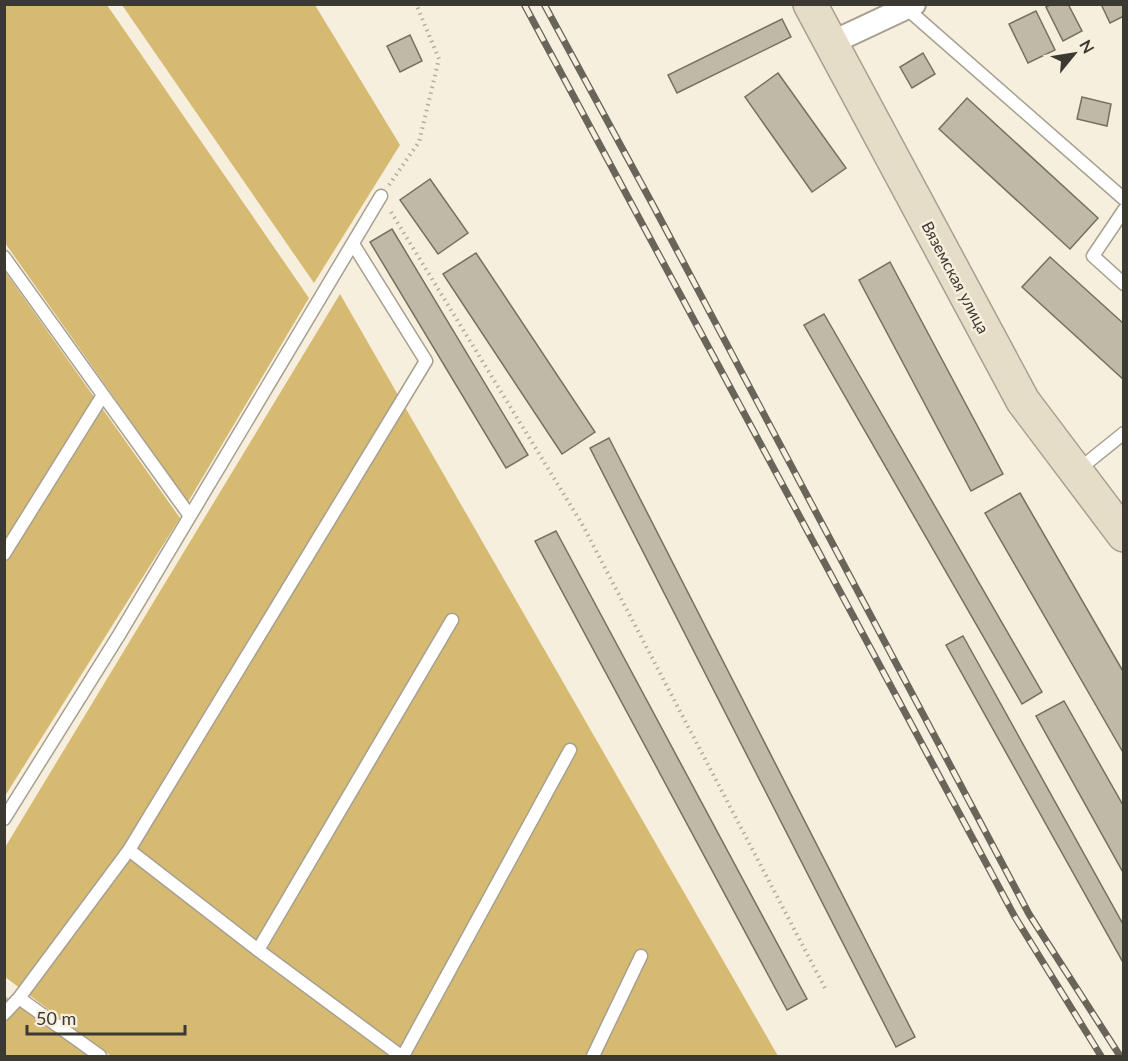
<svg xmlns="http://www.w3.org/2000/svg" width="1128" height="1061" font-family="Lato,sans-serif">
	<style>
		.green { fill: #d6ba72 }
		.building { fill: #c0b9a7; stroke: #767060; stroke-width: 1.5 }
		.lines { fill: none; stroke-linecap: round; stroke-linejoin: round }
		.lane-casing { stroke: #a7a08f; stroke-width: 15 }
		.street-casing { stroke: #a7a08f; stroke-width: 26 }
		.secondary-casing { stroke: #a7a08f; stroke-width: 36 }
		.path { stroke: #b2ab9d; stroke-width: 4; stroke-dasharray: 1.5 4.5; stroke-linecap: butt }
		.lane { stroke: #fff; stroke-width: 12 }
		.street { stroke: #fff; stroke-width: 22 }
		.secondary { stroke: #e6ddc8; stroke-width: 33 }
		.rail-casing { stroke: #69655b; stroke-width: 7 }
		.rail { stroke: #f7efdd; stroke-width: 4.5; stroke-dasharray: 14; stroke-linecap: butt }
		.labels { text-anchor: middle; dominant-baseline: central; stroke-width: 5; stroke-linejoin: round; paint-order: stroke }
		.street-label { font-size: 16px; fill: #3c3932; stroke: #f7efdd }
	</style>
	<rect width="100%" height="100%" fill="#f7efdd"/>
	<!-- green -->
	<path class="green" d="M4,5H107L309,298L188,502L5,243Z
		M122,5H315L400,145L314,283Z
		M4,270L180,518L5,796H4Z
		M340,294L778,1056H111L5,977L4,849Z
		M5,996L88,1056H5Z"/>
	<!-- building -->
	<path class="building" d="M1052,4H1068L1082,31L1063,41L1046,7Z
		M1101,4H1124V16L1110,23Z
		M1036,11L1055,50L1028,63L1009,24Z
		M782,19L791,37L677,93L668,75Z
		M410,35L422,61L400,72L387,46Z
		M923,53L935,74L912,88L900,67Z
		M778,73L846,168L812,192L745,97Z
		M1082,97L1111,104L1107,126L1077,119Z
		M967,98L1098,218L1070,249L939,129Z
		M430,179L468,233L438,254L400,200Z
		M392,229L528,455L506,468L370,242Z
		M476,253L595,432L562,454L443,274Z
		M1050,257L1124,324V380L1022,287Z
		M890,262L1003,474L971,491L859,280Z
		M824,314L1042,692L1022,704L804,325Z
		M609,438L915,1037L896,1047L590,448Z
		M1020,493L1124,673V754L985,513Z
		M556,531L807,999L787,1010L535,541Z
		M963,636L1124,926V964L946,645Z
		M1064,701L1124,807V874L1036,716Z"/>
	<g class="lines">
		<!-- lane casing -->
		<g class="lane-casing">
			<path id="lane" d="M906,8L1124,199
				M1124,210L1093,256L1124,284
				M4,257L190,516
				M1078,470L1124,433
				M4,554L103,395
				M4,819L119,635L381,196
				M129,850L258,950L401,1056
				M258,950L452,620
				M19,998L100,1056
				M4,1014L19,998L129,850L426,361L353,244
				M403,1056L570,750
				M593,1056L641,956"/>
		</g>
		<!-- street casing -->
		<g class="street-casing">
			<path id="street" d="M831,43L914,4"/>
		</g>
		<!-- secondary casing -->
		<g class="secondary-casing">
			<path id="secondary" d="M810,4L1023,401L1124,535"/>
		</g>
		<!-- path -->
		<path class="path" d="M389,185L419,142L439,59L416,4
			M391,212L582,524L826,990"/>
		<!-- lane -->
		<use href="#lane" class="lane"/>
		<!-- street -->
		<use href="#street" class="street"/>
		<!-- secondary -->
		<use href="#secondary" class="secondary"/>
		<!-- rail casing -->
		<g class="rail-casing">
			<path id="rail" d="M524,4L1015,917L1101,1056
				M544,4L654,207L1029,914L1120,1056"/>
		</g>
		<!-- rail -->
		<use href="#rail" class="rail"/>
	</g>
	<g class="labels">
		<!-- street labels -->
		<g class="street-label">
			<text transform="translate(956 277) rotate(62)">Вяземская улица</text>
		</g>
	</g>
	<!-- border -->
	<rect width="1128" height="1061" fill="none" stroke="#3c3932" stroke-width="12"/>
	<!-- north arrow -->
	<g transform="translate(1074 54) rotate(60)" stroke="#f7efdd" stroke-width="4.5" paint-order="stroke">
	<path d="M0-4.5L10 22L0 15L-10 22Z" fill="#3c3932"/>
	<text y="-9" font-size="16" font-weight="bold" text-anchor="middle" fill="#3c3932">N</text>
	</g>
	<!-- scale -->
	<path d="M27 1025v9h158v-9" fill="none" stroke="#3c3932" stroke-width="3"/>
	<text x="36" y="1025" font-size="18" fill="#3c3932" stroke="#f7efdd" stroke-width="4.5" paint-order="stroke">50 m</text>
</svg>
